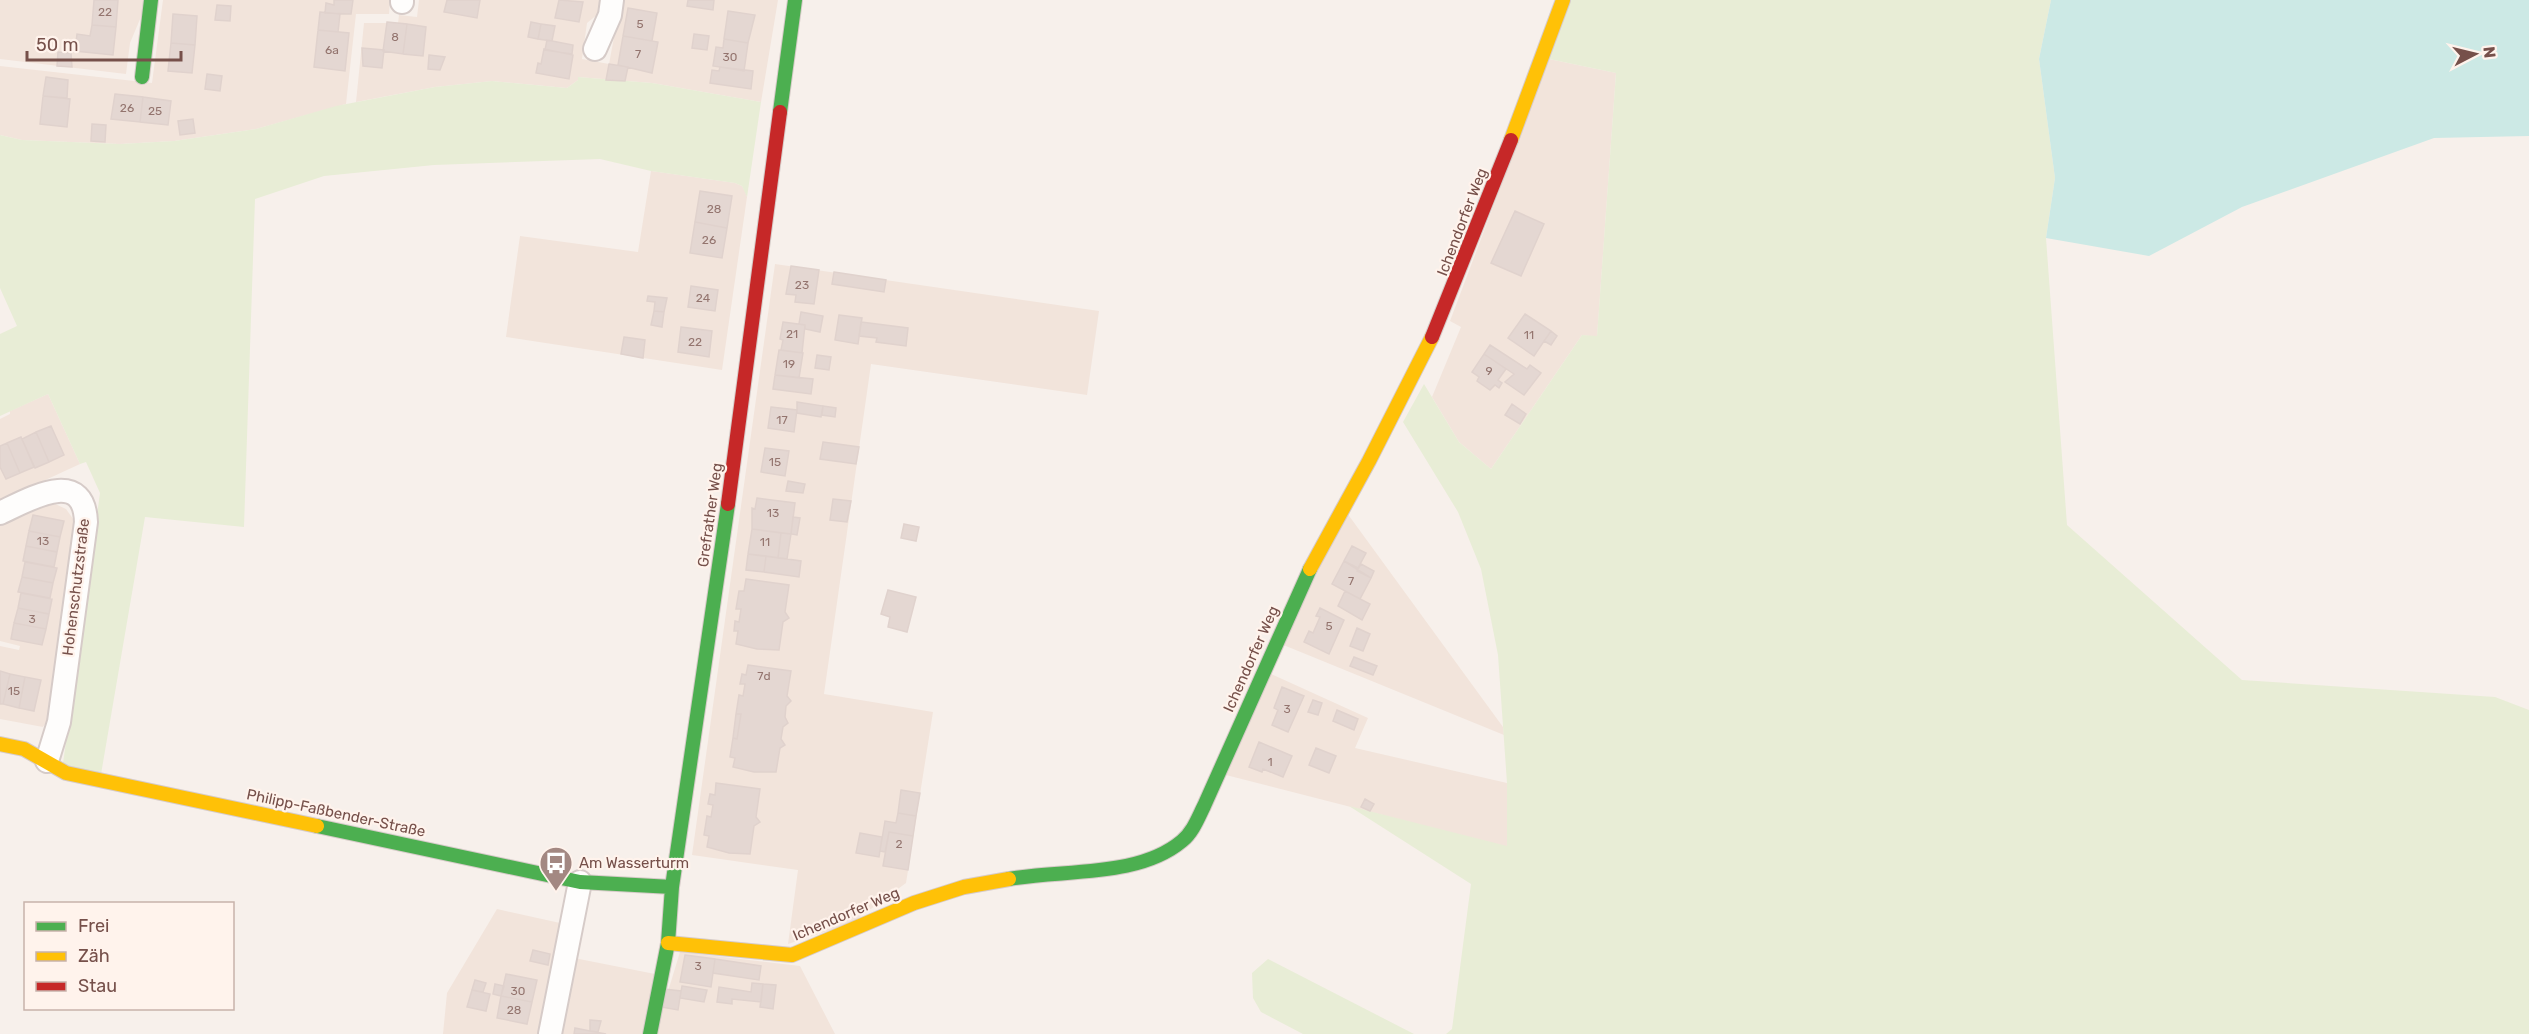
<svg xmlns="http://www.w3.org/2000/svg" width="2529" height="1034" font-family="Rubik,sans-serif">
	<style>
		.residential { fill: #f2e4db }
		.green { fill: #e8edd6 }
		.water { fill: #cce9e5 }
		.building { fill: #e4d7d2; stroke: #e0d2cd; stroke-width: 1.5 }
		.lines { fill: none; stroke-linecap: round; stroke-linejoin: round }
		.street-casing { stroke: #d6cbc8; stroke-width: 26 }
		.fast-casing { stroke: #d6cbc8; stroke-width: 16 }
		.slow-casing { stroke: #d6cbc8; stroke-width: 16 }
		.jam-casing { stroke: #d6cbc8; stroke-width: 16 }
		.street { stroke: #fefdfc; stroke-width: 22 }
		.fast { stroke: #4caf50; stroke-width: 14 }
		.slow { stroke: #ffc107; stroke-width: 14 }
		.jam { stroke: #c62828; stroke-width: 14 }
		.labels { text-anchor: middle; dominant-baseline: central; stroke-width: 4.5; stroke-linejoin: round; paint-order: stroke }
		.number-label { font-size: 12px; fill: #93746e }
		.street-label { font-size: 15px; fill: #76504a; stroke: #fff3ec }
		.poi-label { font-size: 15px; fill: #76504a; stroke: #fff3ec; text-anchor: start }
	</style>
	<rect width="100%" height="100%" fill="#f7f0eb"/>
	<!-- residential -->
	<path class="residential" d="M0,0H148L130,43L126,74L0,59Z
		M163,0H390L389,14H356L346,104L256,129L174,141L120,144L22,140L0,135V66L152,83Z
		M419,0H605L603,10L587,23L582,59L609,64L621,0H778L761,102L652,83L578,77V80L567,88L492,81L435,87L356,102L364,23H398L399,15L417,17Z
		M1549,59L1616,73L1597,337L1582,335L1491,469L1459,442L1432,397L1461,327L1450,321Z
		M651,171L735,183L742,186L745,191L747,197L722,370L506,337L520,236L638,252Z
		M775,264L1099,311L1087,395L871,364L824,694L933,712L906,883L852,923L788,944L798,870L692,855Z
		M48,394L80,464L0,501V419L10,414V411Z
		M51,502L66,509L76,523L52,714L43,727L0,719V646L19,650L20,646L0,641V519Z
		M1347,513L1503,727L1504,735L1281,644Z
		M1269,673L1368,718L1355,748L1507,783V847L1226,775Z
		M497,909L560,923L538,1034H443L447,993Z
		M680,952L800,966L835,1034H655Z
		M574,958L655,974L644,1034H558Z"/>
	<!-- green -->
	<path class="green" d="M1571,0H2051L2039,59L2055,178L2046,238L2067,525L2242,680L2495,697L2529,710V1034H1446L1452,1029L1471,884L1349,806L1507,846V783L1498,655L1481,569L1458,512L1403,422L1424,384L1459,442L1491,469L1582,335L1597,336L1616,73L1549,59Z
		M578,77L652,83L761,102L747,197L742,186L735,183L651,171L600,159L434,165L324,176L255,199L244,527L145,517L99,786L61,778L100,493L86,462L80,464L48,394L0,416V334L17,326L0,288V135L22,140L120,144L174,141L256,129L336,106L435,87L492,81L567,88L578,80Z
		M1268,959L1414,1034H1303L1261,1012L1253,998L1252,973Z"/>
	<!-- water -->
	<path class="water" d="M2051,0H2529V136L2434,138L2242,207L2149,256L2046,238L2055,178L2039,59Z"/>
	<!-- building -->
	<path class="building" d="M94,0H118L116,27L92,25Z
		M334,0H353L351,14L325,13L326,3L334,5Z
		M447,0H480L477,18L444,12Z
		M559,0L583,2L579,22L555,18Z
		M688,0H714L713,10L687,6Z
		M217,5L231,6L230,21L215,20Z
		M628,8L657,13L652,41L623,36Z
		M728,11L755,15L748,43L724,39Z
		M320,12L340,14L338,32L318,30Z
		M173,14L197,16L195,45L171,43Z
		M387,22L407,24L403,54L383,51Z
		M531,22L541,24L538,39L528,37Z
		M407,24L426,27L423,56L403,54Z
		M541,24L555,26L552,41L538,39Z
		M92,25L116,27L113,55L75,51L77,34L90,36Z
		M318,30L349,33L345,71L314,67Z
		M694,34L709,36L707,50L692,48Z
		M623,36L658,42L652,73L618,65Z
		M724,39L748,43L744,71L713,66L716,47L723,48Z
		M547,40L573,45L572,54L545,50Z
		M171,43L195,45L192,73L168,71Z
		M362,48L384,50L382,68L363,66Z
		M544,49L573,55L569,79L536,73L538,63L541,64Z
		M58,52L71,53L72,67L57,66Z
		M429,55L445,57L440,70L428,69Z
		M609,64L628,67L625,81L606,80Z
		M720,67L753,71L751,89L710,83L712,70L719,71Z
		M207,74L222,76L220,91L205,89Z
		M46,77L68,80L67,98L43,96Z
		M115,94L143,97L140,122L111,119Z
		M43,96L70,99L67,127L40,124Z
		M143,97L171,101L168,125L140,122Z
		M193,119L195,133L180,135L178,121Z
		M92,124L106,125L105,142L91,141Z
		M700,191L732,196L727,228L695,222Z
		M1515,211L1544,224L1521,276L1491,263Z
		M695,222L727,228L722,258L690,253Z
		M791,266L819,270L814,304L795,302L796,295L786,294Z
		M834,272L886,280L884,292L832,284Z
		M691,286L718,290L715,311L688,307Z
		M648,296L667,298L664,312L654,311L655,302L647,301Z
		M654,311L664,312L662,327L651,325Z
		M801,312L823,316L820,332L805,329V325L799,324Z
		M1525,314L1551,331L1534,356L1508,338Z
		M839,315L862,318L858,344L835,340Z
		M783,322L805,325L802,353L781,350L783,340L780,339Z
		M861,322L908,328L906,346L876,342L877,338L859,336Z
		M681,327L712,331L709,357L678,352Z
		M1551,331L1557,336L1551,345L1544,341Z
		M624,337L645,340L643,358L621,354Z
		M1490,345L1527,369L1530,365L1541,373L1524,395L1505,382L1514,374L1484,354Z
		M779,350L803,353L799,378L775,375Z
		M1484,354L1506,369L1498,380L1502,383L1499,388L1495,385L1490,390L1477,381L1479,377L1472,372Z
		M817,355L831,357L829,370L815,368Z
		M775,375L813,379L811,394L773,389Z
		M797,402L823,406L821,417L797,413Z
		M1512,404L1526,414L1520,424L1505,415Z
		M823,406L836,408L835,417L822,415Z
		M771,407L797,410L794,432L768,428Z
		M51,426L64,455L49,462L36,432Z
		M36,432L49,462L35,468L22,439Z
		M21,437L34,467L20,473L7,443Z
		M823,442L859,447L856,464L820,459Z
		M7,443L20,473L6,479L0,467V446Z
		M765,448L789,451L785,476L761,472Z
		M788,481L805,484L803,493L786,491Z
		M757,498L795,503L791,534L752,529V508L755,509Z
		M833,499L851,501L847,522L830,520Z
		M33,515L64,521L60,537L29,531Z
		M793,517L800,518L797,535L791,534Z
		M904,524L919,527L916,541L901,538Z
		M752,529L781,533L778,558L748,554Z
		M29,531L60,537L57,552L26,546Z
		M781,533L791,534L787,559L778,558Z
		M26,546L57,552L54,567L23,561Z
		M1352,546L1366,553L1358,568L1344,561Z
		M748,554L766,556L764,572L746,570Z
		M766,556L801,561L799,577L764,572Z
		M1344,561L1371,578L1360,599L1332,584Z
		M25,562L57,568L53,583L22,577Z
		M1361,564L1374,571L1371,578L1357,571Z
		M22,577L53,583L50,598L18,592Z
		M746,579L789,585L785,612L789,618L783,622L779,650L757,649L736,644L738,631H734L735,621L739,622L741,609H736L739,591H744Z
		M888,590L916,597L907,632L888,627L890,617L881,614Z
		M1345,591L1370,604L1362,620L1338,606Z
		M21,593L52,599L49,614L18,608Z
		M18,608L49,614L46,629L14,623Z
		M1320,608L1344,620L1329,654L1304,642L1309,631L1313,633L1320,617L1316,616Z
		M14,623L46,629L42,645L11,639Z
		M1357,628L1370,634L1363,651L1350,646Z
		M1354,657L1377,666L1373,675L1350,666Z
		M748,665L791,671L787,696L791,701L786,706L785,717L788,723L783,727L781,739L785,745L780,748L776,772H754L733,767L735,758L730,757L733,738L737,739L741,714H736L739,695L743,696L745,684H740L742,674L746,675Z
		M0,671L10,674L3,704H0Z
		M10,674L25,677L19,708L3,704Z
		M25,677L41,680L34,711L19,708Z
		M1282,687L1304,696L1288,732L1272,725L1278,710L1274,708Z
		M1313,700L1322,703L1318,715L1308,712Z
		M1337,710L1358,719L1354,730L1333,721Z
		M736,714H741L737,739L733,738Z
		M1259,742L1292,756L1283,777L1263,769L1262,772L1249,767Z
		M1316,748L1336,756L1329,773L1309,765Z
		M716,783L760,789L756,817L760,822L754,826L750,854L729,853L707,847L709,836L704,835L707,816L711,817L713,805L708,804L710,794L715,795Z
		M901,790L920,793L916,816L898,813Z
		M1365,799L1374,804L1370,811L1361,807Z
		M898,813L916,816L913,836L889,832L885,852L880,851L885,821L896,823Z
		M889,832L913,836L908,870L883,866Z
		M860,833L882,837L879,857L856,853Z
		M533,950L550,954L548,965L530,961Z
		M685,955L715,959L711,987L680,982Z
		M715,959L761,966L759,980L713,973Z
		M506,974L537,980L532,1002L501,996Z
		M475,980L486,983L483,992L472,990Z
		M752,983L763,984L761,1002L732,999V1004L717,1002L719,987L751,992Z
		M495,984L504,986L501,996L493,994Z
		M763,984L776,985L773,1009L760,1007Z
		M682,986L707,990L704,1002L680,998Z
		M664,989L681,991L678,1010L661,1007Z
		M472,990L490,994L486,1011L467,1007Z
		M501,996L532,1002L527,1024L497,1018Z
		M590,1020L601,1021L598,1032L590,1031Z
		M575,1028L590,1031L606,1034H574Z"/>
	<g class="lines">
		<!-- street casing -->
		<g class="street-casing">
			<path id="street" d="M402,2V0
				M595,49L610,15L612,0
				M0,513C28,500 84,466 86,522L59,722L47,761
				M550,1034L580,882"/>
		</g>
		<!-- fast casing -->
		<g class="fast-casing">
			<path id="fast" d="M142,77L151,0
				M780,112L795,0
				M317,826L580,882L672,887
				M1009,879C1063,869 1138,878 1182,841C1193,832 1198,818 1204,806L1310,569
				M650,1034L668,943L672,887L728,504"/>
		</g>
		<!-- slow casing -->
		<g class="slow-casing">
			<path id="slow" d="M1511,140L1563,0
				M1310,569L1369,461L1432,337
				M0,744L24,749L66,773L317,826
				M668,943L792,955L914,903L964,887L1009,879"/>
		</g>
		<!-- jam casing -->
		<g class="jam-casing">
			<path id="jam" d="M1432,337L1511,140
				M728,504L780,112"/>
		</g>
		<!-- street -->
		<use href="#street" class="street"/>
		<!-- fast -->
		<use href="#fast" class="fast"/>
		<!-- slow -->
		<use href="#slow" class="slow"/>
		<!-- jam -->
		<use href="#jam" class="jam"/>
	</g>
	<!-- icons -->
	<defs>
		<g id="bus-pin" transform="scale(1.725)"><path d="M0 17L-7.5 6A9.5 9.5 0 1 1 7.5 6Z" fill="#a38882" stroke="#fff3ec"/><path d="M-5-6H5V4H4V6H2V4H-2V6H-4V4H-5ZM-3.5-4V0h7V-4ZM-3.5 1.2v1.5H-2V1.2ZM2 1.2v1.5H3.5V1.2Z" fill="#fff"/></g>
	</defs>
	<g fill-rule="evenodd">
		<use href="#bus-pin" x="556" y="863"/>
	</g>
	<g class="labels">
		<!-- number labels -->
		<g class="number-label">
			<text x="105" y="12">22</text>
			<text x="640" y="24">5</text>
			<text x="395" y="37">8</text>
			<text x="332" y="50">6a</text>
			<text x="638" y="54">7</text>
			<text x="730" y="57">30</text>
			<text x="127" y="108">26</text>
			<text x="155" y="111">25</text>
			<text x="714" y="209">28</text>
			<text x="709" y="240">26</text>
			<text x="802" y="285">23</text>
			<text x="703" y="298">24</text>
			<text x="792" y="334">21</text>
			<text x="1529" y="335">11</text>
			<text x="695" y="342">22</text>
			<text x="789" y="364">19</text>
			<text x="1489" y="371">9</text>
			<text x="782" y="420">17</text>
			<text x="775" y="462">15</text>
			<text x="773" y="513">13</text>
			<text x="43" y="541">13</text>
			<text x="765" y="542">11</text>
			<text x="1351" y="581">7</text>
			<text x="32" y="619">3</text>
			<text x="1329" y="626">5</text>
			<text x="764" y="676">7d</text>
			<text x="14" y="691">15</text>
			<text x="1287" y="709">3</text>
			<text x="1270" y="762">1</text>
			<text x="899" y="844">2</text>
			<text x="698" y="966">3</text>
			<text x="518" y="991">30</text>
			<text x="514" y="1010">28</text>
		</g>
		<!-- street labels -->
		<g class="street-label">
			<text transform="translate(1462 222) rotate(-69)">Ichendorfer Weg</text>
			<text transform="translate(710 515) rotate(-82)">Grefrather Weg</text>
			<text transform="translate(76 587) rotate(-83)">Hohenschutzstraße</text>
			<text transform="translate(1251 659) rotate(-66)">Ichendorfer Weg</text>
			<text transform="translate(336 813) rotate(12)">Philipp-Faßbender-Straße</text>
			<text transform="translate(846 914) rotate(-23)">Ichendorfer Weg</text>
		</g>
		<!-- poi labels -->
		<g class="poi-label">
			<text x="579" y="863">Am Wasserturm</text>
		</g>
	</g>
	<!-- legend -->
	<rect x="24" y="902" width="210" height="108" fill="#fff3ec" stroke="#c8b2ab" stroke-width="1.5"/>
	<rect x="36" y="922" width="30" height="9" fill="#4caf50" stroke="#c8b2ab" stroke-width="1.5"/>
	<text x="78" y="932" font-size="18" fill="#76504a">Frei</text>
	<rect x="36" y="952" width="30" height="9" fill="#ffc107" stroke="#c8b2ab" stroke-width="1.5"/>
	<text x="78" y="962" font-size="18" fill="#76504a">Zäh</text>
	<rect x="36" y="982" width="30" height="9" fill="#c62828" stroke="#c8b2ab" stroke-width="1.5"/>
	<text x="78" y="992" font-size="18" fill="#76504a">Stau</text>
	<!-- north arrow -->
	<g transform="translate(2475 54) rotate(83)" stroke="#fff3ec" stroke-width="4.5" paint-order="stroke">
	<path d="M0-4.5L10 22L0 15L-10 22Z" fill="#76504a"/>
	<text y="-9" font-size="16" font-weight="bold" text-anchor="middle" fill="#76504a">N</text>
	</g>
	<!-- scale -->
	<path d="M27 51v9h154v-9" fill="none" stroke="#76504a" stroke-width="3"/>
	<text x="36" y="51" font-size="18" fill="#76504a" stroke="#fff3ec" stroke-width="4.5" paint-order="stroke">50 m</text>
</svg>
